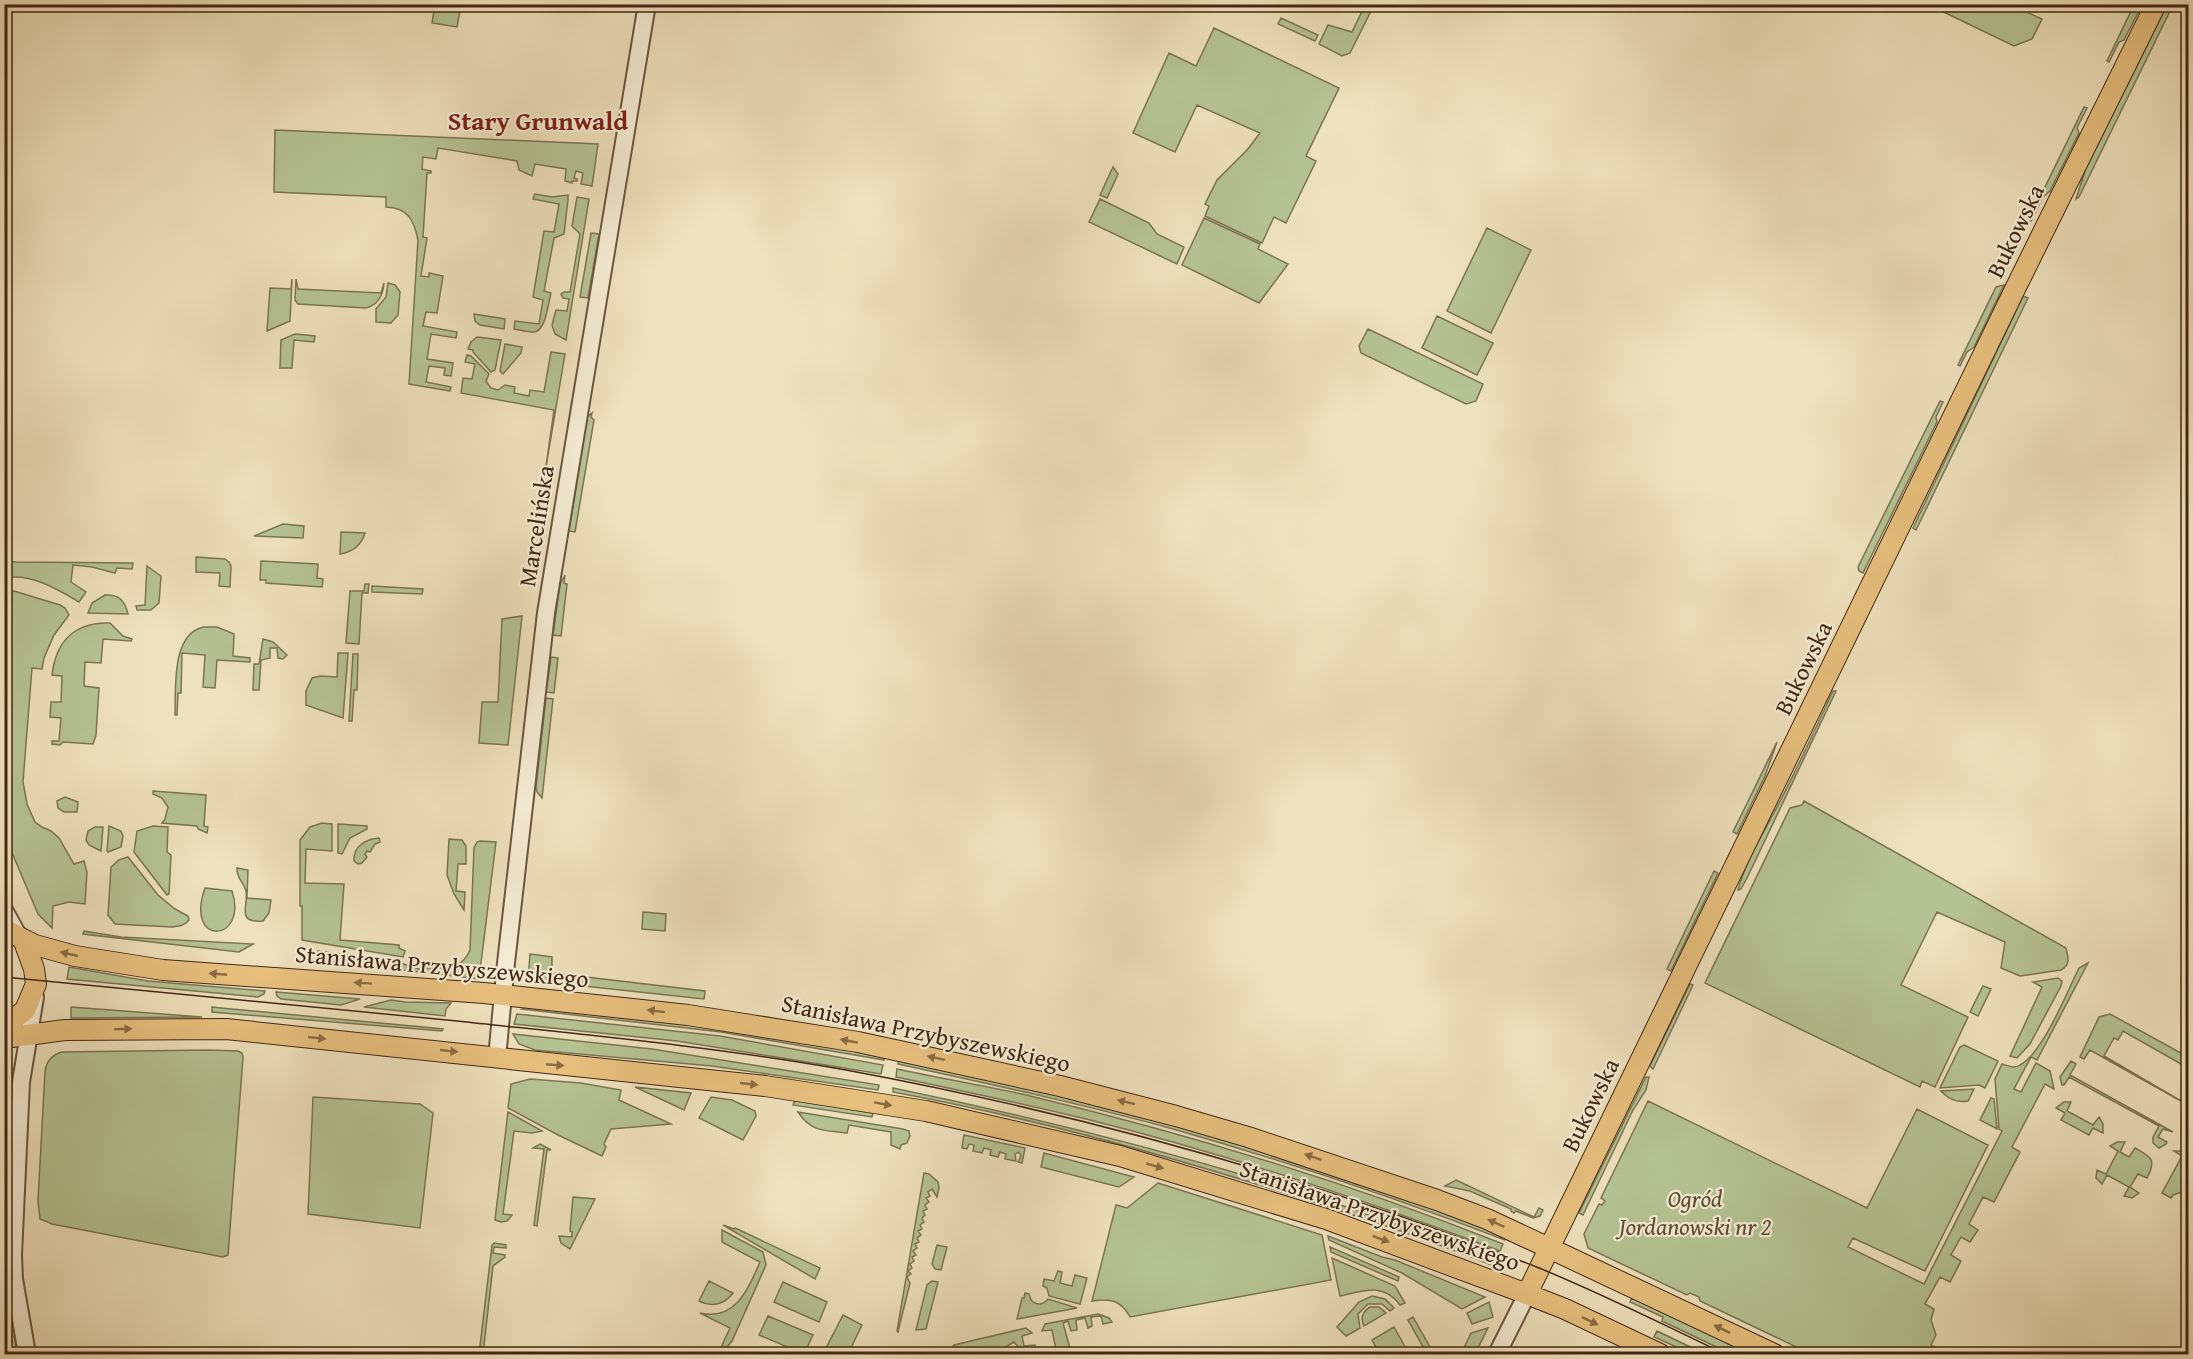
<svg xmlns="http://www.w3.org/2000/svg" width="2193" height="1359" font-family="'Gentium Book Plus',serif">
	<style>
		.green { fill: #b5c394; stroke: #7c7454; stroke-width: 1.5 }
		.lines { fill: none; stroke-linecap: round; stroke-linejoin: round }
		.minor-casing { stroke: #6d553e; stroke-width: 20 }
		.major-casing { stroke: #422614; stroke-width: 22 }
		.minor { stroke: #f4ecd4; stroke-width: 16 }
		.major { stroke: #e7c07e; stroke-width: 20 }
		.tram { stroke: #422614; stroke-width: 1.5 }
		.oneway { fill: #8c6b44 }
		.labels { text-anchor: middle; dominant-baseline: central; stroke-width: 4.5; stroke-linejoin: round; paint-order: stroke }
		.street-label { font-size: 24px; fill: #422614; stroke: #f4ecd4 }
		.park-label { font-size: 24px; font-style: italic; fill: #5f4d34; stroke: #f4ecd4 }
		.neighbourhood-label { font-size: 26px; font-weight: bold; fill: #7a1f14; stroke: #f4ecd4 }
	</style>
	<rect width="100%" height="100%" fill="#eee1bd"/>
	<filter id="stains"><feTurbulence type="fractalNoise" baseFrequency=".00333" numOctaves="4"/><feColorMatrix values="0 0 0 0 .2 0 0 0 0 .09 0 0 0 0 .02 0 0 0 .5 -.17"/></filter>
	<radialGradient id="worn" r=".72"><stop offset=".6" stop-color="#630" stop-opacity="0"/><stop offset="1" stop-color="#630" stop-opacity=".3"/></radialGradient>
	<!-- green -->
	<path class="green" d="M435,5H461L457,27L432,23Z
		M1365,5H1374L1350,53L1342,56L1319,44L1328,25L1352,32Z
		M1929,5H2011L2042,19L2032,39L2014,46Z
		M2134,5H2142L2124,40L2119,42L2109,62L2107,61Z
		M2167,5H2173L2079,197L2076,199L2086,168Z
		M1281,18L1318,35L1315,41L1278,24Z
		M1214,28L1339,88L1306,156L1316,161L1286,223L1274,217L1262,243L1205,216L1209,206L1205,204L1217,180L1247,150L1260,133L1197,105L1175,152L1133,133L1169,53L1196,66Z
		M2084,107L2087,108L2077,128L2079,133L2050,191L2043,197L2031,221L2029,220Z
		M275,130L598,144L592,186L581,184L583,173L576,171L574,178L577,179V181H572V183L565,181L566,169L535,164L532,176L519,170L517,161L438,148L436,159L423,157L422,169L431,171V173H427L423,237L427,238L421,276L429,277V273L443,276L437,313L426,312L423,326L457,332L456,338L431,334L427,359L453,363L451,376L444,375L445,368L429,366L426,382L451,387L450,391L409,384L418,240C414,220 408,208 386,207V197L274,192Z
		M1113,167L1118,174L1107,198L1100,195Z
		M535,194L552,197L568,195V200L564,234L554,238L544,291L551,293C548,303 546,331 534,332C528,332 520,330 514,329L515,321L539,324L543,300L533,297L544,231L554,232L559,204L533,199Z
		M577,197L589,199L566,340L555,334L552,325L556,310L567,311L569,299L563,298L561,294L564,292H570L580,234L572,226Z
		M1100,199L1149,223L1157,234L1184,247L1177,264L1089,222Z
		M1204,218L1260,244L1258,249L1288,264L1259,303L1182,265Z
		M1487,228L1531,250L1491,333L1447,311Z
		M591,233L599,234L588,298L580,297Z
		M292,279L290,321L267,331L270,288L291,289Z
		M296,279L298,289L381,293L384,283C383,295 378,305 366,308L298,304L295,300Z
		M388,283L395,285L400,292L398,315L391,323L376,322V309L386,297Z
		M2004,285L1974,347L1967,352L1960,366L1958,365L1996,287Z
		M2023,296L2028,298L1916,530L1913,528Z
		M474,314L505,319L504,329L480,325L475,321Z
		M1437,316L1493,343L1477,375L1422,348Z
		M1368,329L1483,384L1476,401L1466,404L1361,353L1359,346Z
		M295,334L315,336L314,342L294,340L292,368H280L281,340Z
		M477,337L501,340L495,370L491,372L473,352V350L468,349L471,342Z
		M505,344L522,347L521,353L503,374L500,371Z
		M551,352L565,354L545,473L554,410L461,393L463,378L472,379L475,364L465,362L467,355L471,356L489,374L486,381L491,388L498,390L505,385L515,387L514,393L529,396L530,390L544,392Z
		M1940,401L1943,402L1936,417L1937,422L1863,573L1859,571L1858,567Z
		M592,413L591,417L594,420L575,532L569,531L587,417Z
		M283,524L304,526L303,538L254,536Z
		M341,532L365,533C361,546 353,552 340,554Z
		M196,557L225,559L229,562L231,566L230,587L219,586L220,573L196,572Z
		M5,561L16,562L133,563L132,569L117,568L115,573L92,567L73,565L71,582L86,592L79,602C57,589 31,573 5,578Z
		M261,561L318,564L317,578L323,579L322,587L266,583V580H260Z
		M147,566L161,576L159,603L151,610H137L136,606L145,605Z
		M565,575L564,583L567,584L561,636L553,635L560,584Z
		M365,584H369L368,593H362L359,644L346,643L350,591H364Z
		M372,586L423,589L422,594L372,592Z
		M14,591L60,605L65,608L69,615L54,635L44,658L42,669L32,668L23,782L27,804L35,822L42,827L51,831L59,838L74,864L84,861L87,872L85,904L69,902L53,906L52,928L38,914L5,836L4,593Z
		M105,595C119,594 125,601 128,614L88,613L92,603Z
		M522,616L508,745L479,743L482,702H498L502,619Z
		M110,623L123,636L132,639L131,641L103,639L101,663L85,662L84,686L99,688L96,735L93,744L63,742L60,745L52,744V741H59L61,718L50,717L51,702H61L62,676L52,675C56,641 75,622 110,623Z
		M204,627H217L234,634L233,656L250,658V662L217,660L215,688L203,687L205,655L182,653L181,693H178L177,715H175C176,689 171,633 204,627Z
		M263,639L273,642L287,655L283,659L278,658L277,648H270V658L261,660L259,690H253L254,664H259Z
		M338,653H348L343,718L306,705V691L312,678L320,676L337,677Z
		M353,654H358L357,690H354L352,721H349Z
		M551,657L558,658L554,693L546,692Z
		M1833,691H1836L1748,876L1741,889L1738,890C1746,860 1763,834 1777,807C1797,769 1815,730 1833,691Z
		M546,698L553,699L542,798L537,792L536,787Z
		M1777,742L1765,776L1737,834L1733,832Z
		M153,791L206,795L204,826L208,827L207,833L198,829L197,826L162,823L165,819L168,807L162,798L153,794Z
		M65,797L78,802L77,812H64L58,808L57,801Z
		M1804,801L2066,948C2068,957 2071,965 2061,970L2020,976L2001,968L2005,942L1937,912L1901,985L1968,1017L1935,1087L1922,1081L1920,1087L1705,983L1790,808L1802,805Z
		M322,823L332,824V851L306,849L305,883L344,884L340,940L399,945V948L405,951L403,957L302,940V906H300V840L310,827Z
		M338,824L367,826V829L350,838L342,854L338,853Z
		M109,826L121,831L123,836L121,847L108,852L107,851Z
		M153,826L168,827L167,852L171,855L169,894L167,895L134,852L137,831Z
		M95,827H103L101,851L89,845L86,840L88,831Z
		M379,838L380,842L375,844L370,852L367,851L365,854L367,857L362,863L358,864L354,861C353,846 366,839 379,838Z
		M449,839L462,840L466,846V864H458L456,891L465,892L464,910L454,894L447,875Z
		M480,841L496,842L479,979L317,960L318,951L391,960L422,970L424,968C443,967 461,972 470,950L474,848L477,842Z
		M128,857L158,895L175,909L188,916L189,920C184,926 180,926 172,927L115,924L108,915L111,867L119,860Z
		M237,868L248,870L247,898L271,900L269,913L263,921C235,923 249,906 246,891C244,882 236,878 237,868Z
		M1714,871L1718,873L1671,971L1667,969Z
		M205,888L232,891C249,942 184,948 205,888Z
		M643,912L666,914L665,931L642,929Z
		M84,931L121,937L253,944L239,952L83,934Z
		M530,954L552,957V973L705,991L704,999L528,980Z
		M2088,963L2037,1060L2031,1057L2014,1089L2021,1092L2036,1063L2050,1071L2054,1089L2045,1084L2012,1147L2020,1152L1994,1202L1983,1197L1969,1224L1978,1230L1970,1242L1961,1237L1951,1255L1961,1261L1950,1282L1940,1277L1925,1304L1934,1309L1931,1320L1936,1335L1931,1345L1948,1354H1811L1700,1301L1699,1297L1690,1293L1687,1295L1588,1248L1584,1234L1599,1204L1602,1205L1605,1201L1601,1198L1648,1101L1867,1208L1917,1109L1988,1145L1925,1271L1853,1238L1848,1247L1924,1284L2002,1131L1999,1129L1995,1079L2002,1064C2009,1066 2014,1069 2020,1065C2043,1053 2067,992 2079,968Z
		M69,967L148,981L265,991L264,994L258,997L67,979Z
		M2058,978L2062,981L2061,986L2030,1044L2017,1058L2010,1056L2042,987L2033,982Z
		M1690,984L1693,985L1653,1069L1650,1066Z
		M1983,986L1991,989L1978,1016L1970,1012Z
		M276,992L360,999L341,1005L281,999L277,996Z
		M391,1000L405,1002L451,1003L446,1009L445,1016L364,1007Z
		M528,1006C647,1018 766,1034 884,1057V1060L721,1032L522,1009Z
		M71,1007L202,1017L71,1018Z
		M212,1007L221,1008L443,1029L442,1031L212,1012Z
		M517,1014L720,1036L883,1065L881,1074L677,1041L514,1024Z
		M2110,1014L2188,1057V1068L2123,1031L2118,1040L2114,1038L2104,1056L2188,1105L2090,1050L2084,1059L2080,1057L2099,1017Z
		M513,1034L652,1049L879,1085L878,1090L712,1066L535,1050L519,1044Z
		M1964,1045L1998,1061L1985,1088L1979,1085L1940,1088L1960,1047Z
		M208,1050L238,1051L242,1053L243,1057L228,1255L223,1257L52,1224L40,1219L38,1201L45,1071C47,1060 52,1055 62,1052Z
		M899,1060C1047,1088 1192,1127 1335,1175C1392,1195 1450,1213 1506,1238L1505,1240C1396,1198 1285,1161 1173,1129C1082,1104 990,1084 898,1064Z
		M2071,1061L2076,1064L2070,1075L2173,1132L2163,1129L2158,1137L2167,1142L2166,1144L2159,1148L2153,1143V1137L2159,1126L2069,1077L2064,1085H2062L2060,1077Z
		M897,1069C939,1078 980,1085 1022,1094C1186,1133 1347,1182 1503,1244L1500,1251C1365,1200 1227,1154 1086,1119C1023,1104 959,1090 896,1077Z
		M1646,1077H1649L1646,1090L1633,1110L1583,1215L1579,1213Z
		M530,1079L581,1083L621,1090L619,1100L671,1124L611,1129L604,1144L606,1147L602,1156L558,1135L508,1108L511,1084Z
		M635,1087L691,1093L684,1110Z
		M893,1088C1039,1118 1183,1155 1325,1200C1383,1218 1439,1241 1496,1261L1494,1266C1422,1237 1349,1213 1275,1190C1149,1150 1023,1116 893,1092Z
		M1974,1089L1968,1101C1958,1103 1948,1099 1941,1091Z
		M313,1097L420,1104L433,1113L420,1228L308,1214Z
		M711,1097L732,1100L755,1111L756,1116L743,1140L699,1118Z
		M1991,1098L1994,1099L1997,1129L1980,1120Z
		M795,1100L873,1113L872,1117L793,1105Z
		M2064,1102H2071L2067,1111L2093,1125L2099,1117L2103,1124V1133L2093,1128L2089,1135L2061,1120L2065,1113L2056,1108Z
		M508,1112L542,1131L532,1133L514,1131L503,1214L512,1215L507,1221L501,1222L495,1220Z
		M798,1112L903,1129L909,1131L910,1136L907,1143L901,1145L900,1149L891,1145V1132L849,1125L847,1133C825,1130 812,1133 798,1112Z
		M964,1135L1025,1148L1022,1163L1018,1162L1021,1156L1019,1152L1015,1154L1016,1161L1005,1159L1006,1154L1000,1152L998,1157L990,1155L991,1150L984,1148L982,1153L973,1151L974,1145L969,1144L967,1149L962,1148Z
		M2117,1142H2125L2120,1152L2129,1157L2135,1148C2151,1157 2157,1159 2147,1178L2138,1174L2130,1187L2139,1193L2132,1198L2124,1196L2129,1187L2107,1175L2102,1184L2096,1178L2097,1170L2106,1174L2118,1151L2110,1146Z
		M540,1144L551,1150H547L537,1226L534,1225L544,1149L533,1148Z
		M2174,1151H2188V1190L2173,1195L2171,1198L2162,1193L2182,1156Z
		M1044,1153L1134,1177L1119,1187L1041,1167Z
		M924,1173L929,1174L938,1182L939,1188L937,1197L932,1189L928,1192L930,1196L926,1198L929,1202L925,1205L927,1209L923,1211L925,1215L922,1218L924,1222L920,1225L922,1229L918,1231L921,1235L917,1238L919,1242L915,1244L917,1248L913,1251L916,1255L912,1257L914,1261L910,1264L912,1268L908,1271L911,1274L907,1277L910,1283L898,1332L897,1331Z
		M1456,1180L1534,1217L1539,1208L1543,1210L1540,1216L1533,1218L1516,1211L1514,1213L1511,1211V1209L1470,1191L1445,1186Z
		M1158,1183L1322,1235L1331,1280L1130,1317C1121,1300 1110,1298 1092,1301L1116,1205L1127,1208Z
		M573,1197L595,1199L570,1249L561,1243L559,1236L572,1237V1232L570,1231Z
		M723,1225L734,1229L735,1228L820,1268L815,1279Z
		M722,1230L763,1252L766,1265L732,1341L722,1353L719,1352L730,1328L700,1313C736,1321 748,1289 760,1262L722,1242Z
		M1328,1236L1382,1257L1395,1260L1485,1297L1462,1309L1402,1273L1329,1240Z
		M494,1243L506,1245V1248L494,1247L493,1253L505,1255V1257L493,1266L483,1354H479L492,1245Z
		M937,1245L947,1247L941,1270L935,1269L932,1264Z
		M1330,1247L1399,1277L1398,1281L1331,1252Z
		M1332,1258L1395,1286L1405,1303L1400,1305C1384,1282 1363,1291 1340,1296Z
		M5,1265L12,1336H14L18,1354H5Z
		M1058,1271L1062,1272L1060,1283L1072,1286L1075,1275L1087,1278L1080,1304L1049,1296L1047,1288L1043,1286L1044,1279L1054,1281Z
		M709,1281L733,1293C725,1304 712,1308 699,1301Z
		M932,1281L938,1282L926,1329L916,1330L927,1285Z
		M783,1282L827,1302L819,1322L774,1302Z
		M1025,1293L1029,1294L1031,1300C1037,1306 1043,1305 1048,1299L1077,1308L1017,1319L1022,1298H1024Z
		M1372,1296L1385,1299L1394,1308L1390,1311L1382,1304H1368L1358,1314L1360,1328L1346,1336L1337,1327L1359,1302Z
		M1632,1298L1751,1354H1731L1662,1321L1663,1317L1630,1302Z
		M1489,1302L1493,1317L1472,1324L1467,1313Z
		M1370,1307H1379L1386,1313L1364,1326C1360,1318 1363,1311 1370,1307Z
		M1098,1314L1109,1318L1112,1322L1103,1324L1101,1316L1091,1317L1092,1326L1088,1328L1085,1318L1076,1320L1077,1330L1071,1331L1068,1321L1063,1323L1071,1352L1057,1354L1052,1330L1042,1331L1045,1324Z
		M843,1315L862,1325L848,1354H823Z
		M768,1316L813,1335L804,1354L759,1335Z
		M1413,1317L1434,1354H1427L1408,1320Z
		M1394,1327L1409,1354H1380L1372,1340Z
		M1026,1328L1032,1333L1022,1336L1024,1346L1035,1345L1037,1354H1034L1031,1351L1026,1353L1022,1347L1019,1348L1014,1342C1008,1345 1000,1352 993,1354C984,1357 957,1355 951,1349L954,1345Z
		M1488,1328L1475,1354H1461L1471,1333Z
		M1657,1331L1705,1354H1692L1654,1337Z"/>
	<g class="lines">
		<!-- minor casing -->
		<g class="minor-casing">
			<path id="minor" d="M4,910L19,937
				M497,1058L506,963L546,613L647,4
				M27,1354L14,1279L13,1255L21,1082L35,997
				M1497,1354L1527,1294"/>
		</g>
		<!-- major casing -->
		<g class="major-casing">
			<path id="major" d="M4,929L23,939L34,969L36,984L25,1010L4,1027
				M23,939L35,945L75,956L163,970L484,993L688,1015L858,1042L1060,1086L1176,1116L1248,1137L1437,1200L1487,1219L1549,1248L1774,1354
				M4,1038L65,1030L226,1029L765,1086L926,1111L1120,1156L1326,1219L1527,1294L1565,1309L1660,1354
				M1527,1294L2016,287L2156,4"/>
		</g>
		<!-- minor -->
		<use href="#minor" class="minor"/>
		<!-- major -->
		<use href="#major" class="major"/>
		<!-- tram -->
		<path class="tram" d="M4,977C155,991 306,1005 457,1021C587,1035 717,1047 846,1070C1083,1114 1316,1179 1539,1268C1603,1294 1664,1325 1725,1354
			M4,1292L12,1354"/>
	</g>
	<!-- one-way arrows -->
	<defs><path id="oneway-solid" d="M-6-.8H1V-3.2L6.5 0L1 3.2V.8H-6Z" transform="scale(1.5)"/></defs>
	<g class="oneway">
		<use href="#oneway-solid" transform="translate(69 954) rotate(-167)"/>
		<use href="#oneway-solid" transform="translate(218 974) rotate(-175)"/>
		<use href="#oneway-solid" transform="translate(363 983) rotate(-176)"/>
		<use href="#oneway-solid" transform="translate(656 1011) rotate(-173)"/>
		<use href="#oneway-solid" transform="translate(123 1029) rotate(-1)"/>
		<use href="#oneway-solid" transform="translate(317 1038) rotate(6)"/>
		<use href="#oneway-solid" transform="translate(849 1041) rotate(-170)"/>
		<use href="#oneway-solid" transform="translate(449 1051) rotate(6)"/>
		<use href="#oneway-solid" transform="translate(936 1058) rotate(-168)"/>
		<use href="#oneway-solid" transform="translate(555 1065) rotate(5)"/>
		<use href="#oneway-solid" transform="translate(749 1084) rotate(6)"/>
		<use href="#oneway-solid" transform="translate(1126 1102) rotate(-166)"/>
		<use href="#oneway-solid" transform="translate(883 1104) rotate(10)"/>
		<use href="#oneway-solid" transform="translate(1313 1157) rotate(-161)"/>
		<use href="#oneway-solid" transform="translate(1155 1166) rotate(16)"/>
		<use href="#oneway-solid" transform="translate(1496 1223) rotate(-155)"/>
		<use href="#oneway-solid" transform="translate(1381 1239) rotate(20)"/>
		<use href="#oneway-solid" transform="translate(1590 1321) rotate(26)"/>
		<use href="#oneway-solid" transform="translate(1722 1329) rotate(-154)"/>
	</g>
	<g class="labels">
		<!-- street labels -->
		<g class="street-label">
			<text transform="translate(2015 231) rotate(-64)">Bukowska</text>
			<text transform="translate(536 526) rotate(-81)">Marcelińska</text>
			<text transform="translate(1803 668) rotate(-64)">Bukowska</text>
			<text transform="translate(442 966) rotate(5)">Stanisława Przybyszewskiego</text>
			<text transform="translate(926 1033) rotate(12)">Stanisława Przybyszewskiego</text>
			<text transform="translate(1590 1105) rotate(-64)">Bukowska</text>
			<text transform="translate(1380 1215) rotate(19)">Stanisława Przybyszewskiego</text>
		</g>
		<!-- park labels -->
		<g class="park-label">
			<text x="1695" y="1198">Ogród<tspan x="1695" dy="28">Jordanowski nr 2</tspan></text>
		</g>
		<!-- neighbourhood labels -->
		<g class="neighbourhood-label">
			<text x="538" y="120">Stary Grunwald</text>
		</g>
	</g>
	<!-- margin -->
	<rect width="2193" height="1359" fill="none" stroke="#eee1bd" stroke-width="24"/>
	<rect x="6" y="6" width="2181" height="1347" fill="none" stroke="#422614" stroke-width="3"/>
	<rect x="12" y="12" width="2169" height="1335" fill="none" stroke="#422614" stroke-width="1.5"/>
	<rect width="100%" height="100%" filter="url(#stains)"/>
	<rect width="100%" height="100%" fill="url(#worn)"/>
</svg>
